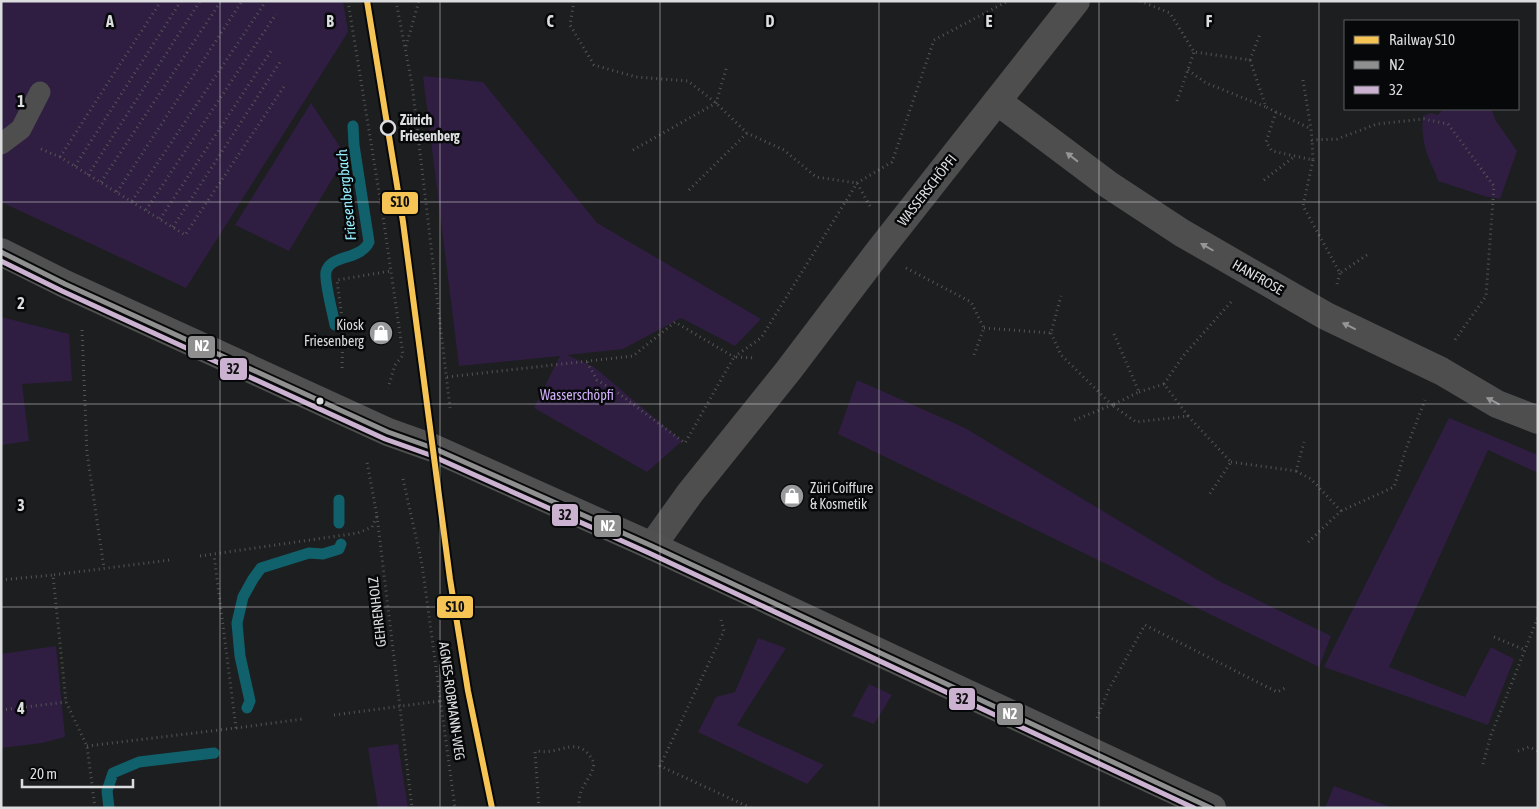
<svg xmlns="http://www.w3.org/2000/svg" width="1539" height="809" font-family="'Asap Condensed',sans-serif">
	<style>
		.green { fill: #2f1e42 }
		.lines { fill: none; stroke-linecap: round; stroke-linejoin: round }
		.stream { stroke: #10616c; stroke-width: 11 }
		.path { stroke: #555; stroke-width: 3; stroke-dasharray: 1 4; stroke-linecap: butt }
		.lane { stroke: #4e4e4f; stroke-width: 21 }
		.street { stroke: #4e4e4f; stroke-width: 28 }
		.secondary { stroke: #505050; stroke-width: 28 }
		.bus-1-casing { stroke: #070809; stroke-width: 9 }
		.bus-2-casing { stroke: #070809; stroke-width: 9 }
		.bus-1 { stroke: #8f8f8f; stroke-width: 5 }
		.bus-2 { stroke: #ccb2d1; stroke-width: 5 }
		.rail-1-casing { stroke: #070809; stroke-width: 10 }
		.rail-1 { stroke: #f6c454; stroke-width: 6 }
		.oneway { fill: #959697 }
		.grid { fill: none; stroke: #dcdddf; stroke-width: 1; stroke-opacity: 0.55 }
		.stop-dot { fill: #070809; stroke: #dcdddf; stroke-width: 2.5 }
		.bus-dot { fill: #dcdddf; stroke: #070809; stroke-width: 2 }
		.labels { text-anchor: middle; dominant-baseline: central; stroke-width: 5; stroke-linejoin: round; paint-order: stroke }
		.stop-label { font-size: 14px; font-weight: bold; fill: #dcdddf; stroke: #070809; text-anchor: start }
		.street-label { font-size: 14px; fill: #dcdddf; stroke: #070809 }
		.poi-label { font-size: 14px; fill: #dcdddf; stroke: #070809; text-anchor: end }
		.park-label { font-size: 14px; fill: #d0b0fa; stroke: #070809 }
		.water-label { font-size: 15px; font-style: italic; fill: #96eefd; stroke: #070809 }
		.grid-label { font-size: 16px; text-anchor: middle; font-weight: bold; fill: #dcdddf; stroke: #070809; stroke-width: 5; stroke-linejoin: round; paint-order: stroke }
		.line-badge { stroke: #070809; stroke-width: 2 }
		.badge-label { font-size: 14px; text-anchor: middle; font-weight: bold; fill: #fff }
		.pale-badge-label { font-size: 14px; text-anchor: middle; font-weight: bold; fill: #111 }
	</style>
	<rect width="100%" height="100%" fill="#1d1e1f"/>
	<!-- green -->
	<path class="green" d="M1,1H343L348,32L186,288L1,202Z
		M423,76L483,82L597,223L761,319L735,346L681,318L623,349L567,355L594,367L682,441L647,472L534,408L560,356L459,366Z
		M311,103L346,156L289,251L235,225Z
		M1440,109H1491L1496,121L1517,151L1500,199L1484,196L1438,181C1436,173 1432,167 1429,159C1424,148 1421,128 1423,116L1431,113L1437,115L1441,112Z
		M1,317L69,334L72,381L22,384L29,441L1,445Z
		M857,380L965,428L1219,581L1331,636L1319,667L838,434Z
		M1449,418L1538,455V473L1488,450L1389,667L1465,697L1491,647L1514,659L1488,725L1324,667Z
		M758,638L786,648L737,725L824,765L807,784L698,732L716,697L735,692Z
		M56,646L65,737L42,743L1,748V654Z
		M869,684L892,695L874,724L852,716Z
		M398,744L408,808H378L368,748Z
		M1334,786L1393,808H1325Z"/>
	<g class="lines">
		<!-- stream -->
		<path class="stream" d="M335,325C333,314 324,281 326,272C330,254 360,261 369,242L354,145L353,126
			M339,523V500
			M247,708L250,701L240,656L237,623L243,597L253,579L261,568L309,553L323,554L339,549L341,544
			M109,808L107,791L113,773L139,762L214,753"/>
		<!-- path -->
		<path class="path" d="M348,1L384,223L403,355L395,365L388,388
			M396,1L412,84L450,408
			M574,1L570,25L594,65L636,77L688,81L716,103L747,133L784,150L816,177L857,183L871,208
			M1140,1L1170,13L1194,52L1250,60L1266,107L1311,129L1312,140L1337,139L1377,124L1424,119L1448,124L1494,186L1486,296L1455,340
			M35,2V1
			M406,46L419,1
			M1250,60L1260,34
			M1188,70L1206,83L1266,107
			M1303,80L1311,129
			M1177,101L1194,52
			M1276,112L1266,142L1272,151L1313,160L1312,140
			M41,149L60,157L185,235L285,85
			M633,150L716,103L727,66
			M60,157L161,1
			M1313,160L1303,206L1340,273L1370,253
			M75,166L181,1
			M88,175L200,1
			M1264,180L1295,156
			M101,182L221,1
			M689,190L747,133
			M117,192L242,1
			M132,201L266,1
			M146,210L276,14
			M160,219L273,48
			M173,227L280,62
			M906,268L971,302L984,328L974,355
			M1337,284L1340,273
			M984,328L1051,333L1061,296
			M82,330L87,453L104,568
			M1051,333L1061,355L1112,405L1072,421
			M1114,334L1139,392L1112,405L1136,422L1188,416L1164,384L1139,392
			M587,362L597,380L618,393L685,443L734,357L755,358
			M342,368L343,326L337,280L391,271
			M447,377L633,356L675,322L734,357L761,338L857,183L892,162L934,40L1008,1
			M1164,384L1183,356L1232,301
			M1188,416L1231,462L1209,495
			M1231,462L1296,471L1304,442
			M1296,471L1311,479L1341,511L1306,544
			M403,479L422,564L455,808
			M1341,511L1394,487L1406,449L1425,400
			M377,516L412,808
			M200,556L358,533L372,527L377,516L367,462
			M1,580L53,575
			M721,620L724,631L660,766L751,808
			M1494,637L1525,650
			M1,710L66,702
			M334,715L440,701
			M1097,718L1109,689L1145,625L1277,692L1287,687
			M236,728L303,719
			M87,746L236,728L214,555
			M1518,751L1529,747L1538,751
			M1483,764L1491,735L1538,617
			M95,808L87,746L66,702L53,575L170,560
			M539,808L535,752L538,751C560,756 579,732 594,763C592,780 577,786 579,808"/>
		<!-- lane -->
		<path class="lane" d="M1,144L21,129L40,92"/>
		<!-- street -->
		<path class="street" d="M997,101L1109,185L1182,233L1326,316L1441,371L1497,404L1538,420
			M652,546L690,493L788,371L879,251L1076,1"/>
		<!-- secondary -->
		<path class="secondary" d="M1,252L65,284L388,432L433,448L652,546L1212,808"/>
		<!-- bus-1 casing -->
		<g class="bus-1-casing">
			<path id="bus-1" d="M1,252L65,284L388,432L433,448L652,546L1211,808"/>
		</g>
		<!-- bus-2 casing -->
		<g class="bus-2-casing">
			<path id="bus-2" d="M1,261L62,291L385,439L430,455L649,553L1194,808"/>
		</g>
		<!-- bus-1 -->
		<use href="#bus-1" class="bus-1"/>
		<!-- bus-2 -->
		<use href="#bus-2" class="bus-2"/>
		<!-- rail-1 casing -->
		<g class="rail-1-casing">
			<path id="rail-1" d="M367,1L403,222L450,579L468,691L492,808"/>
		</g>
		<!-- rail-1 -->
		<use href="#rail-1" class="rail-1"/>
	</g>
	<!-- one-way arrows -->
	<defs><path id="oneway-solid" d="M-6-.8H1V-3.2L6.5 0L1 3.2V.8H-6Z" transform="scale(1.25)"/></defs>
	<g class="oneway">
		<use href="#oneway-solid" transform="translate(1072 157) rotate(-142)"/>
		<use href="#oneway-solid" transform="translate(1207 247) rotate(-150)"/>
		<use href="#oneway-solid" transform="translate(1349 326) rotate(-154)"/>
		<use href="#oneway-solid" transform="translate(1493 401) rotate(-152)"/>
	</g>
	<!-- grid -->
	<path class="grid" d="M220,1V808M440,1V808M660,1V808M879,1V808M1099,1V808M1319,1V808M1,202H1538M1,404H1538M1,607H1538"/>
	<!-- icons -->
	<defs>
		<g id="shop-disc" transform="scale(1.25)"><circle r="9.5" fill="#999a9c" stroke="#070809"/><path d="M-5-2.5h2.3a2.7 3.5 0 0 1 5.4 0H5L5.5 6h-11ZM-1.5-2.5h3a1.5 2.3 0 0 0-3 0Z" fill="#fff"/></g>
	</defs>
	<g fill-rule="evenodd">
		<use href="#shop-disc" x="381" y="333"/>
		<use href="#shop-disc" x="792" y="496"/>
	</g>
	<!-- markers -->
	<circle class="stop-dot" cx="388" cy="128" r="7"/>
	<circle class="bus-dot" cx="320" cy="401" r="4.5"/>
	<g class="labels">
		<!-- stop labels -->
		<g class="stop-label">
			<text x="400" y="120">Zürich<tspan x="400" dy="16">Friesenberg</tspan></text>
		</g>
		<!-- street labels -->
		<g class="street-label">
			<text transform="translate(927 190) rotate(-52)">WASSERSCHÖPFI</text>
			<text transform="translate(1258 277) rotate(30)">HANFROSE</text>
			<text transform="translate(377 612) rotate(-97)">GEHRENHOLZ</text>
			<text transform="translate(452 701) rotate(82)">AGNES-ROBMANN-WEG</text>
		</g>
		<!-- poi labels -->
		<g class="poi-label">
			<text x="364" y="325">Kiosk<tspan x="364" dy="16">Friesenberg</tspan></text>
			<text x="810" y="488" text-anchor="start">Züri Coiffure<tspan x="810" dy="16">&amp; Kosmetik</tspan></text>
		</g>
		<!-- park labels -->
		<g class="park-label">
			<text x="577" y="395">Wasserschöpfi</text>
		</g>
		<!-- water labels -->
		<g class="water-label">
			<text transform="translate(346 195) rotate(-96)">Friesenbergbach</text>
		</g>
	</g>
	<g class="grid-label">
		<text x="110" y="27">A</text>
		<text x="330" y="27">B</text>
		<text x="550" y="27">C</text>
		<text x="770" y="27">D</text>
		<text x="989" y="27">E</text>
		<text x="1209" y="27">F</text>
		<text x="21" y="107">1</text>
		<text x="21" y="309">2</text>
		<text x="21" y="511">3</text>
		<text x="21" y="714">4</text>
	</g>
	<g class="line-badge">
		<rect x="381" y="191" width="38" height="24" rx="5" fill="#f6c454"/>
		<rect x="187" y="335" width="29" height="24" rx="5" fill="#8f8f8f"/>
		<rect x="219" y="357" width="29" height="24" rx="5" fill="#ccb2d1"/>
		<rect x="551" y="503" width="28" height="24" rx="5" fill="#ccb2d1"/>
		<rect x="593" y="514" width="29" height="24" rx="5" fill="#8f8f8f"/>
		<rect x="436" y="595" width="38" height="24" rx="5" fill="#f6c454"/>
		<rect x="948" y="687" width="28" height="24" rx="5" fill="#ccb2d1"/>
		<rect x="996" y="702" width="28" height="24" rx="5" fill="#8f8f8f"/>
	</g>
	<g class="badge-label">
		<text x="202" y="351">N2</text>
		<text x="608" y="531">N2</text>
		<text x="1010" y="719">N2</text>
	</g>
	<g class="pale-badge-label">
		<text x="400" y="207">S10</text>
		<text x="233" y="374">32</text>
		<text x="565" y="520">32</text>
		<text x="455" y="612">S10</text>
		<text x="962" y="704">32</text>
	</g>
	<!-- border -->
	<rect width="1539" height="809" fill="none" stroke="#dcdddf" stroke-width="5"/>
	<!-- legend -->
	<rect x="1344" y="20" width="175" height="90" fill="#070809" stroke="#5c5d5f"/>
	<rect x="1354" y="36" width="25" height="8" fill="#f6c454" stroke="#5c5d5f"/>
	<text x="1389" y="45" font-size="15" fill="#dcdddf">Railway S10</text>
	<rect x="1354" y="61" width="25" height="8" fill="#8f8f8f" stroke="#5c5d5f"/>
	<text x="1389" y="70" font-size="15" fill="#dcdddf">N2</text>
	<rect x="1354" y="86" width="25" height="8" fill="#ccb2d1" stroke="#5c5d5f"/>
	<text x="1389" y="95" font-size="15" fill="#dcdddf">32</text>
	<!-- scale -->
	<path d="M22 779v8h111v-8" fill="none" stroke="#dcdddf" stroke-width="2.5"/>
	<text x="30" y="779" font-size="15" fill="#dcdddf" stroke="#070809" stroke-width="4" paint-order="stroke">20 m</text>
</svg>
